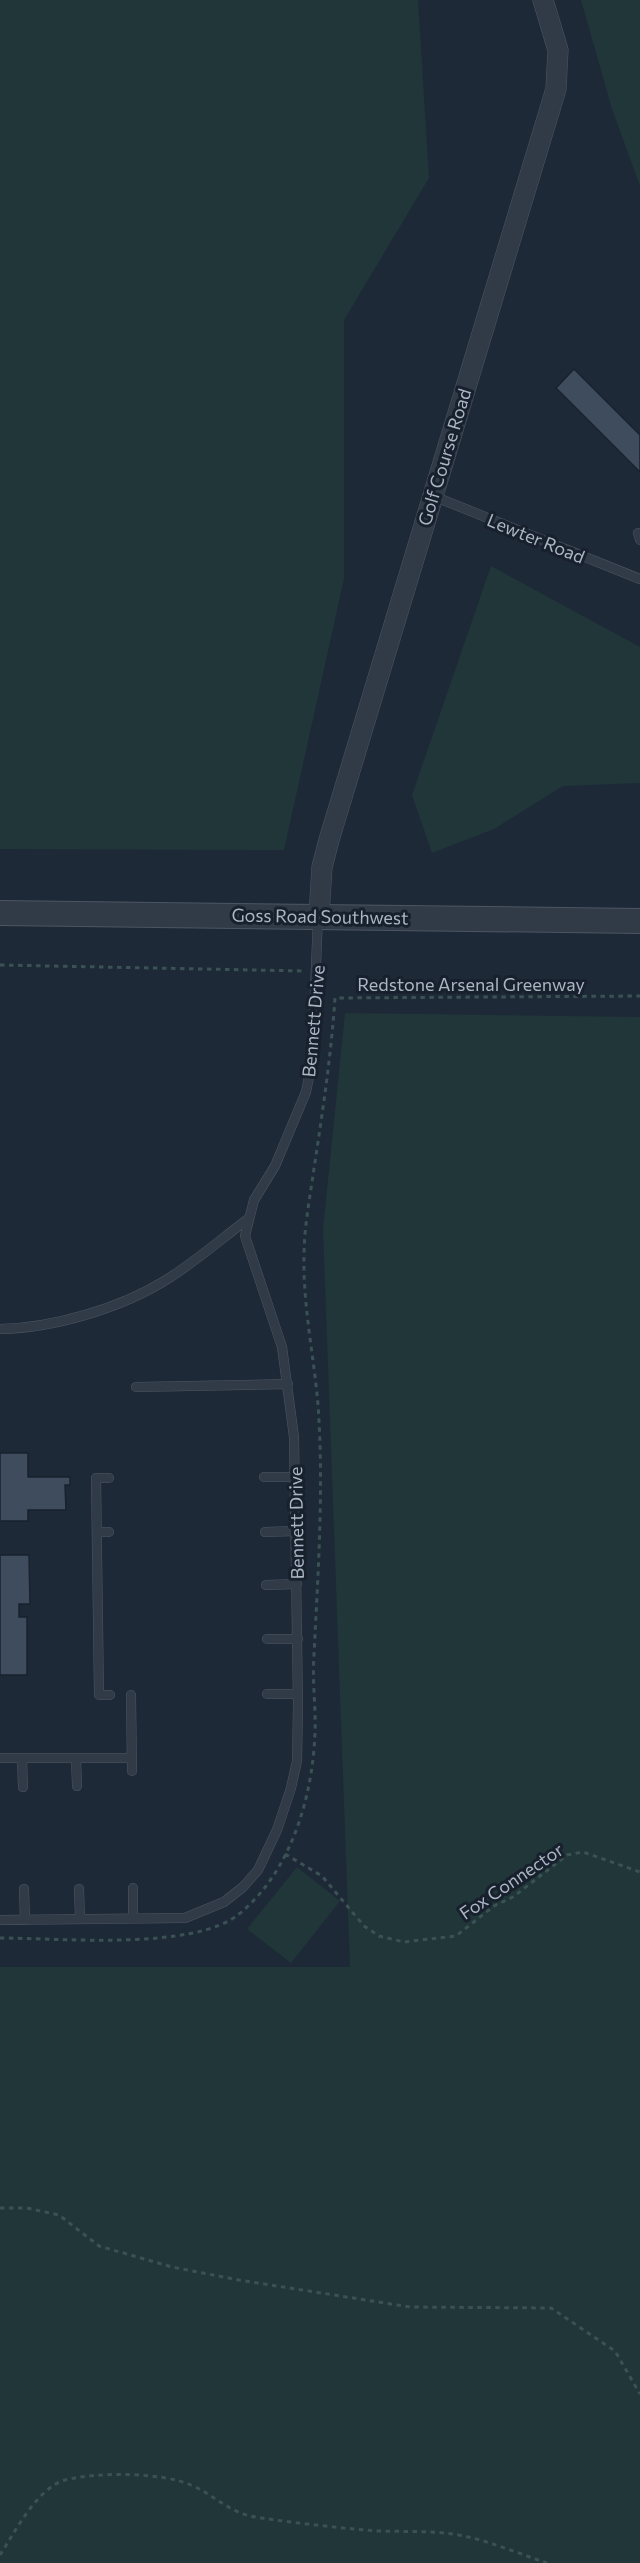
<svg xmlns="http://www.w3.org/2000/svg" width="640" height="2563" font-family="Commissioner,sans-serif">
	<style>
		.green { fill: #203639 }
		.building { fill: #3e4c5d; stroke: #19222e; stroke-width: 1.5 }
		.lines { fill: none; stroke-linecap: round; stroke-linejoin: round }
		.service-casing { stroke: #4c5663; stroke-width: 10 }
		.minor-casing { stroke: #4c5663; stroke-width: 21 }
		.tertiary-casing { stroke: #4c5663; stroke-width: 26 }
		.path { stroke: #3a5253; stroke-width: 3; stroke-dasharray: 4.5 4.5; stroke-linecap: butt }
		.service { stroke: #313b48; stroke-width: 9 }
		.minor { stroke: #313b48; stroke-width: 20 }
		.tertiary { stroke: #313b48; stroke-width: 24 }
		.labels { text-anchor: middle; dominant-baseline: central; stroke-width: 6; stroke-linejoin: round; paint-order: stroke }
		.street-label { font-size: 18px; fill: #abb6c5; stroke: #17202c }
	</style>
	<rect width="100%" height="100%" fill="#1e2937"/>
	<!-- green -->
	<path class="green" d="M0,0H418L429,178L344,320V579L284,850L0,849Z
		M581,0H640V186L612,109Z
		M491,566L640,647V783L563,786L494,829L432,853L412,795Z
		M345,1013L640,1017V2563H0V1967H350L323,1229Z
		M297,1867L340,1901L291,1963L247,1929Z"/>
	<!-- building -->
	<path class="building" d="M574,369L640,435V472L556,388Z
		M0,1453H28V1477H70V1485H65L66,1510H28V1521H0Z
		M0,1555H29L30,1604H19V1617H27V1675H0Z"/>
	<g class="lines">
		<!-- service casing -->
		<g class="service-casing">
			<path id="service" d="M433,496L640,579
				M638,533L640,540
				M0,1329C54,1328 121,1308 166,1280C195,1262 221,1239 248,1219
				M136,1387L288,1384
				M264,1477H295
				M109,1478H96L99,1695H110
				M97,1532H109
				M265,1532L296,1531
				M266,1585L297,1584
				M267,1639H298
				M267,1694H298
				M131,1695L132,1771
				M0,1758H131
				M22,1758L23,1787
				M76,1758L77,1786
				M133,1888V1919
				M24,1889L25,1920
				M79,1889L80,1919
				M0,1920L185,1918L224,1902L243,1887L258,1870L277,1830L291,1788L297,1761L298,1705L294,1437L282,1347L245,1236L254,1200L275,1166L306,1092L312,1062L318,917"/>
		</g>
		<!-- minor casing -->
		<g class="minor-casing">
			<path id="minor" d="M319,915L322,867L329,840L556,89L558,50L543,0"/>
		</g>
		<!-- tertiary casing -->
		<g class="tertiary-casing">
			<path id="tertiary" d="M0,913L640,921"/>
		</g>
		<!-- path -->
		<path class="path" d="M0,965L304,971
			M285,1854L322,1876L364,1926L379,1936L404,1942L456,1936L494,1906L513,1897L567,1855L583,1852L640,1872
			M0,1938C59,1938 194,1951 239,1914C291,1872 313,1796 315,1732C316,1707 312,1681 314,1655C318,1572 324,1488 318,1405C314,1357 303,1306 304,1257C304,1229 309,1203 313,1175C322,1116 331,1057 335,998L640,996
			M0,2208H27L59,2215L99,2246L172,2267L239,2280L410,2307L551,2308L615,2351L640,2394
			M0,2555C15,2532 37,2488 65,2480C95,2472 162,2472 191,2485C214,2495 230,2513 255,2517C295,2523 338,2528 378,2531C407,2532 436,2530 464,2536C492,2542 520,2554 547,2563"/>
		<!-- service -->
		<use href="#service" class="service"/>
		<!-- minor -->
		<use href="#minor" class="minor"/>
		<!-- tertiary -->
		<use href="#tertiary" class="tertiary"/>
	</g>
	<g class="labels">
		<!-- street labels -->
		<g class="street-label">
			<text transform="translate(444 457) rotate(-73)">Golf Course Road</text>
			<text transform="translate(536 538) rotate(22)">Lewter Road</text>
			<text transform="translate(320 916) rotate(1)">Goss Road Southwest</text>
			<text x="471" y="984">Redstone Arsenal Greenway</text>
			<text transform="translate(313 1021) rotate(-85)">Bennett Drive</text>
			<text transform="translate(296 1523) rotate(-91)">Bennett Drive</text>
			<text transform="translate(511 1881) rotate(-34)">Fox Connector</text>
		</g>
	</g>
</svg>
